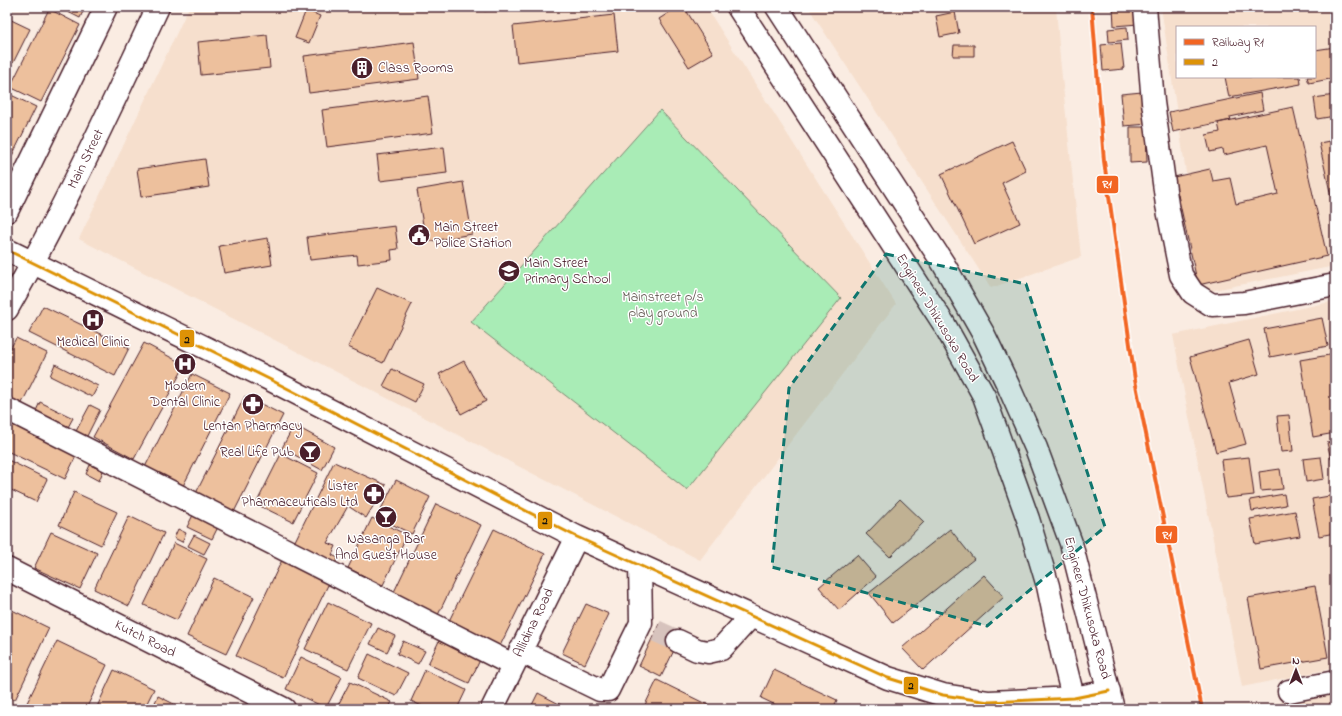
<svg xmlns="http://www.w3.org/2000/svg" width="1342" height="716" font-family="'Indie Flower',sans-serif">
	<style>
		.built { fill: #f6dfcd; fill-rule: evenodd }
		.green { fill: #a9ecb6; stroke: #7a8670 }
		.building { fill: #edc09d; stroke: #4a1f2b }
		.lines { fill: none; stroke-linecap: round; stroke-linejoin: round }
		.minor-tunnel { stroke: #d7c3bd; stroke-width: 22; stroke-dasharray: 22 11; stroke-linecap: butt }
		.minor-casing { stroke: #4a1f2b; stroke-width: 25 }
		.minor { stroke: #fff; stroke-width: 22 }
		.bus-1-casing { stroke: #fff; stroke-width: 6 }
		.bus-1 { stroke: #dd9206; stroke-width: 3 }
		.rail-1-casing { stroke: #fff; stroke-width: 7 }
		.rail-1 { stroke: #f26522; stroke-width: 4 }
		.marked { fill: #0f766e; fill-opacity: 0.2; stroke: #0f766e; stroke-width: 3; stroke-dasharray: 8 5; stroke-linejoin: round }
		.labels { text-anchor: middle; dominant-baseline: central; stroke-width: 3; stroke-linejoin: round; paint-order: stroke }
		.poi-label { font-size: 14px; fill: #4a1f2b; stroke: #fff }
		.street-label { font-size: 14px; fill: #4a1f2b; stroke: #fff }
		.park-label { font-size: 14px; fill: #665c55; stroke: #fff }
		.line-badge { stroke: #fff; stroke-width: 1.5 }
		.badge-label { font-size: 11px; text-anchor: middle; font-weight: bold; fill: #fff }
		.pale-badge-label { font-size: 11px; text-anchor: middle; font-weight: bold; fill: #111 }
	</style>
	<rect width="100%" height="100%" fill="#faece2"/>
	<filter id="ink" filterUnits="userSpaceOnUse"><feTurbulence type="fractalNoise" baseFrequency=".025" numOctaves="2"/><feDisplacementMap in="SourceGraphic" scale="8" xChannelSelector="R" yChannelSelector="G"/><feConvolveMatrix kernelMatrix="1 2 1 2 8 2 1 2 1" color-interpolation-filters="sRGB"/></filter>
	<g filter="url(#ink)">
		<!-- built -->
		<path class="built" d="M189,7H706L896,304L700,560L79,239Z
			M808,7H1056L1060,58L1081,257L991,288Z
			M1161,7H1335V266L1204,292ZM1177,27H1315V77H1177Z
			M1335,301V668L1242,687L1173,335Z
			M1335,691V709H1276L1275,704Z"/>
		<!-- green -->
		<path class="green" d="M660,110L841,298L687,490L471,322Z"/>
		<!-- building -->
		<path class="building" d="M58,7H85L80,18Z
			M484,7H519L484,11Z
			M678,7H684L713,53L689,67L659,19Z
			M1113,7H1137L1138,24L1114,26Z
			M49,9L80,25L41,102L10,87Z
			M306,10L320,16L309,43L295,38Z
			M955,12L959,33L940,37L936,16Z
			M614,15L618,51L517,62L513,26Z
			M7,18L30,29L13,63L7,61Z
			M1127,27L1128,40L1109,42L1108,29Z
			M267,35L270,68L201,75L198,42Z
			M414,42L419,79L309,93L304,56Z
			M1121,43L1124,69L1103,71L1101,45Z
			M954,45H974V56H953Z
			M1335,47V78L1309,83L1307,77H1315V50Z
			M1225,77H1300L1301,84L1229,97Z
			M1142,92L1148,124L1124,126L1121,94Z
			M1260,93L1263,110L1230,117L1231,120L1173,132L1169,112Z
			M9,94L36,107L7,166V99Z
			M1335,95V116L1317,119L1314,98Z
			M428,96L433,133L327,147L322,110Z
			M1293,107L1327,256L1198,285L1174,177L1210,169L1213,181L1230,178L1236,204L1278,194L1267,145L1224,155L1223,149L1210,152L1206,135L1220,132L1218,123Z
			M1130,127H1146L1147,162L1130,163Z
			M1335,140V214L1319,143Z
			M1012,141L1026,171L1002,183L1020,223L974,244L941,174Z
			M444,147L447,173L380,181L377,155Z
			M205,159L209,187L141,197L137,169Z
			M463,182L472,234L426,242L417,190Z
			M395,226L398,249L391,250L392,260L358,264L357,255L310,260L307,237Z
			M268,238L272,265L224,273L219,246Z
			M377,288L412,304L383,363L348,347Z
			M43,306L129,348L115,376L29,333Z
			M1322,318L1328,346L1270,357L1264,329Z
			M16,338L47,353L19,409L7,403V355Z
			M1249,340L1259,374L1229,383L1246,444L1216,452L1190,357Z
			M144,343L185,365L134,459L93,437Z
			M1335,354V433L1313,437L1300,360Z
			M464,361L486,401L461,414L439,374Z
			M55,364L98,386L92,397L50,376Z
			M392,369L424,384L415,402L383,386Z
			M192,374L230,393L183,486L145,467Z
			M245,396L283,415L234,512L196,493Z
			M40,402L73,418L67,429L35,413Z
			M90,405L100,410L86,438L75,433Z
			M1289,415L1293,451L1281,452L1277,416Z
			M7,421L77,454L65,479L7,451Z
			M294,425L334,447L322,470L282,448Z
			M1335,441V458L1331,459L1327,443Z
			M281,454L318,473L293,522L256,504Z
			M1249,457L1254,495L1226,498L1221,460Z
			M1321,457L1324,479L1306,482L1303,459Z
			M8,460L47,479L36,502L7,488Z
			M334,462L386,485L366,518L348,506L327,543L336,546L332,555L338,558L334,565L293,545Z
			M90,465L103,471L99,481L86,474Z
			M1280,469L1283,489L1261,491L1259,472Z
			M396,480L430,497L412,534L377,517Z
			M74,492L117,512L101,545L59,525Z
			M1284,494L1286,505L1252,511L1250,500Z
			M1335,495V533L1319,536L1312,499Z
			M900,499L924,522L890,557L866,534Z
			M436,504L481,525L438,615L393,594Z
			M1295,511L1300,536L1255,544L1250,519Z
			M193,515L218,527L212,539L187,527Z
			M129,516L164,533L129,606L94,589Z
			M372,518L407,535L383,585L348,568Z
			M178,529L186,533L182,542L174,538Z
			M494,529L545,554L498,650L447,625Z
			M950,529L974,559L893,623L869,593Z
			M51,532L97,553L80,589L34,568Z
			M194,535L210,543L204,554L188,546Z
			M174,543L207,559L177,620L144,605Z
			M857,555L876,577L839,610L819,587Z
			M282,560L329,583L283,678L236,656Z
			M984,575L1004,597L923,670L902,648Z
			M214,578L254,597L226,654L187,636Z
			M1315,586L1328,657L1261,669L1248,598Z
			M328,602L371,623L348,669L305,649Z
			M586,604L609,614L585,664L562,653Z
			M12,610L49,628L15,700L7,697V621Z
			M659,624L682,634L661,677L639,666Z
			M378,628L395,636L387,652L370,644Z
			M57,641L107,665L86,709H24Z
			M403,641L425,651L418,664L397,654Z
			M439,641L480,660L469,683L428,664Z
			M369,654L408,673L396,696L358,678Z
			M301,657L342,677L326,708L286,689Z
			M114,670L154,689L144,709H96Z
			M425,670L466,690L457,709H428L411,701Z
			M774,670L837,700L833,709H784L761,698Z
			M657,680L712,707L711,709H643Z
			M350,682L392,702L388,709H336Z
			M538,693L563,706L561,709H530Z
			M158,696L184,709H152Z"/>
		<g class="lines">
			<!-- minor-tunnel -->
			<path class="minor-tunnel" d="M656,631L678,641"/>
			<!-- minor casing -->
			<g class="minor-casing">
				<path id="minor" d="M738,7L944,324L984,396L1028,519L1048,586L1063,657L1076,709
					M777,7L943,263L984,335L1008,385L1036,448L1071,543L1113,709
					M1145,7L1153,102L1167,205L1181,275L1193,293L1212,305L1244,303L1335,285
					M7,211L106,7
					M7,250L269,379L577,537L888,678L943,695L989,702L1074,698L1109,691
					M7,309C63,211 110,109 158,7
					M7,409L513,665
					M7,569L284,709
					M678,641L697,650L708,652L721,649L751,616
					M520,651L600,690H608L641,623L640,565
					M1289,691L1335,682
					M492,709L577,537"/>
			</g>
			<!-- minor -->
			<use href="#minor" class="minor"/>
			<!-- bus-1 casing -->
			<g class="bus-1-casing">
				<path id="bus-1" d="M7,250L269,379L577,537L888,678L943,695L989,702L1074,698L1109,691"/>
			</g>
			<!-- bus-1 -->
			<use href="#bus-1" class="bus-1"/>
			<!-- rail-1 casing -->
			<g class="rail-1-casing">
				<path id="rail-1" d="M1092,7L1104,161L1135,380L1202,709"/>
			</g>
			<!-- rail-1 -->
			<use href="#rail-1" class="rail-1"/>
		</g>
	</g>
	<!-- marked area -->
	<path class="marked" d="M886,254L1026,284L1105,527L987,626L772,567L789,388Z"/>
	<!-- icons -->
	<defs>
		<g id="building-disc" transform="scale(1.15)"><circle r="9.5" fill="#4a1f2b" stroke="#fff"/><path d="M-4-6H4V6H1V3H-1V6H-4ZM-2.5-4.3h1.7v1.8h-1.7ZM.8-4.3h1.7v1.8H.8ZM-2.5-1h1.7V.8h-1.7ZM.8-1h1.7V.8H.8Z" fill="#fff"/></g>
		<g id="civic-disc" transform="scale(1.15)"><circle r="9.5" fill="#4a1f2b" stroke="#fff"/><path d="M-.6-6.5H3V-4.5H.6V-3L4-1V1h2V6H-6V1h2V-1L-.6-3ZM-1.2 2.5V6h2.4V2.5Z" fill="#fff"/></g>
		<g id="school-disc" transform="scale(1.15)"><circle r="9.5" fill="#4a1f2b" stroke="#fff"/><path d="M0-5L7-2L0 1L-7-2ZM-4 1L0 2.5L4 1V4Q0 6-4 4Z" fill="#fff"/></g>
		<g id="hospital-disc" transform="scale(1.15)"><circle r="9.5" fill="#4a1f2b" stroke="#fff"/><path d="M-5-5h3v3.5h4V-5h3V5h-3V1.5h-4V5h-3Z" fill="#fff"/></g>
		<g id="pharmacy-disc" transform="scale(1.15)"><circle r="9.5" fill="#4a1f2b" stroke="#fff"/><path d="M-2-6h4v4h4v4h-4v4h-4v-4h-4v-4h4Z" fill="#fff"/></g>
		<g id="bar-disc" transform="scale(1.15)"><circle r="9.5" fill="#4a1f2b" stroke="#fff"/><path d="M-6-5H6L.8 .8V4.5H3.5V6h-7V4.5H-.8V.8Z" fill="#fff"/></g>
	</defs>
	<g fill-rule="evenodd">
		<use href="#building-disc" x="362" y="68"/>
		<use href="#civic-disc" x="419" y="235"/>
		<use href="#school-disc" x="509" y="271"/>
		<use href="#hospital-disc" x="93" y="320"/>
		<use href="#hospital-disc" x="185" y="364"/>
		<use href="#pharmacy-disc" x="253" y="404"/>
		<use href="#bar-disc" x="310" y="452"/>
		<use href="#pharmacy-disc" x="374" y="494"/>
		<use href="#bar-disc" x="386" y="517"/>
	</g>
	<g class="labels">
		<!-- poi labels -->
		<g class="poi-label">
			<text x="378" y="68" text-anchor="start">Class Rooms</text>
			<text x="434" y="227" text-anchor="start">Main Street<tspan x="434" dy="16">Police Station</tspan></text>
			<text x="524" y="263" text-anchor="start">Main Street<tspan x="524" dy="16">Primary School</tspan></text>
			<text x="93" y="342">Medical Clinic</text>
			<text x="185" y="386">Modern<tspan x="185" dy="16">Dental Clinic</tspan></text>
			<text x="253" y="426">Lentan Pharmacy</text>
			<text x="294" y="452" text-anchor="end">Real Life Pub</text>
			<text x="358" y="486" text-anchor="end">Lister<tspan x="358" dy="16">Pharmaceuticals Ltd</tspan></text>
			<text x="386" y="539">Nasanga Bar<tspan x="386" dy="16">And Guest House</tspan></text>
		</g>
		<!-- street labels -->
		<g class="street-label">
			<text transform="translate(86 159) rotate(-64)">Main Street</text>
			<text transform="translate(937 318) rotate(59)">Engineer Dhikusoka Road</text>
			<text transform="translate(1087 608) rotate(75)">Engineer Dhikusoka Road</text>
			<text transform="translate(534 623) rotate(-64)">Allidina Road</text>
			<text transform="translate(145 639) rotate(27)">Kutch Road</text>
		</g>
		<!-- park labels -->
		<g class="park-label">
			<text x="663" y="297">Mainstreet p/s<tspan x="663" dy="16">play ground</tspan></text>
		</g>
	</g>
	<g class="line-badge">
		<rect x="1096" y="175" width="23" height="19" rx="4" fill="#f26522"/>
		<rect x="179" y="329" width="16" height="19" rx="4" fill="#dd9206"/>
		<rect x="537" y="511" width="16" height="19" rx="4" fill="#dd9206"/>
		<rect x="1155" y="525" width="23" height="19" rx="4" fill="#f26522"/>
		<rect x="903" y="676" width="16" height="19" rx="4" fill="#dd9206"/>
	</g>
	<g class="badge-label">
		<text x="1107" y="188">R1</text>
		<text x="1167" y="539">R1</text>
	</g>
	<g class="pale-badge-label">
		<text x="187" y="343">2</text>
		<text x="545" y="524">2</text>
		<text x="911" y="689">2</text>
	</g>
	<!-- margin -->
	<rect width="1342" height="716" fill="none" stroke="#fff" stroke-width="24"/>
	<rect x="12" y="12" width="1318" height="692" fill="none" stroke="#4a1f2b" stroke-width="1.5" filter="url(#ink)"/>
	<!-- legend -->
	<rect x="1176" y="26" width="140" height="52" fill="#ffffff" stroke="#b7a5aa"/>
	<rect x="1184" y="39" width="20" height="6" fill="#f26522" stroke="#b7a5aa"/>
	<text x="1212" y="46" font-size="12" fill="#4a1f2b">Railway R1</text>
	<rect x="1184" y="59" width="20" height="6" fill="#dd9206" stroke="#b7a5aa"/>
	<text x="1212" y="66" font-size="12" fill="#4a1f2b">2</text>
	<!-- north arrow -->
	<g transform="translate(1296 670)" stroke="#ffffff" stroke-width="3" paint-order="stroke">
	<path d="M0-3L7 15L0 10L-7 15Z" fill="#4a1f2b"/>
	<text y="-6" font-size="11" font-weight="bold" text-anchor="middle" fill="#4a1f2b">N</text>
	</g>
</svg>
